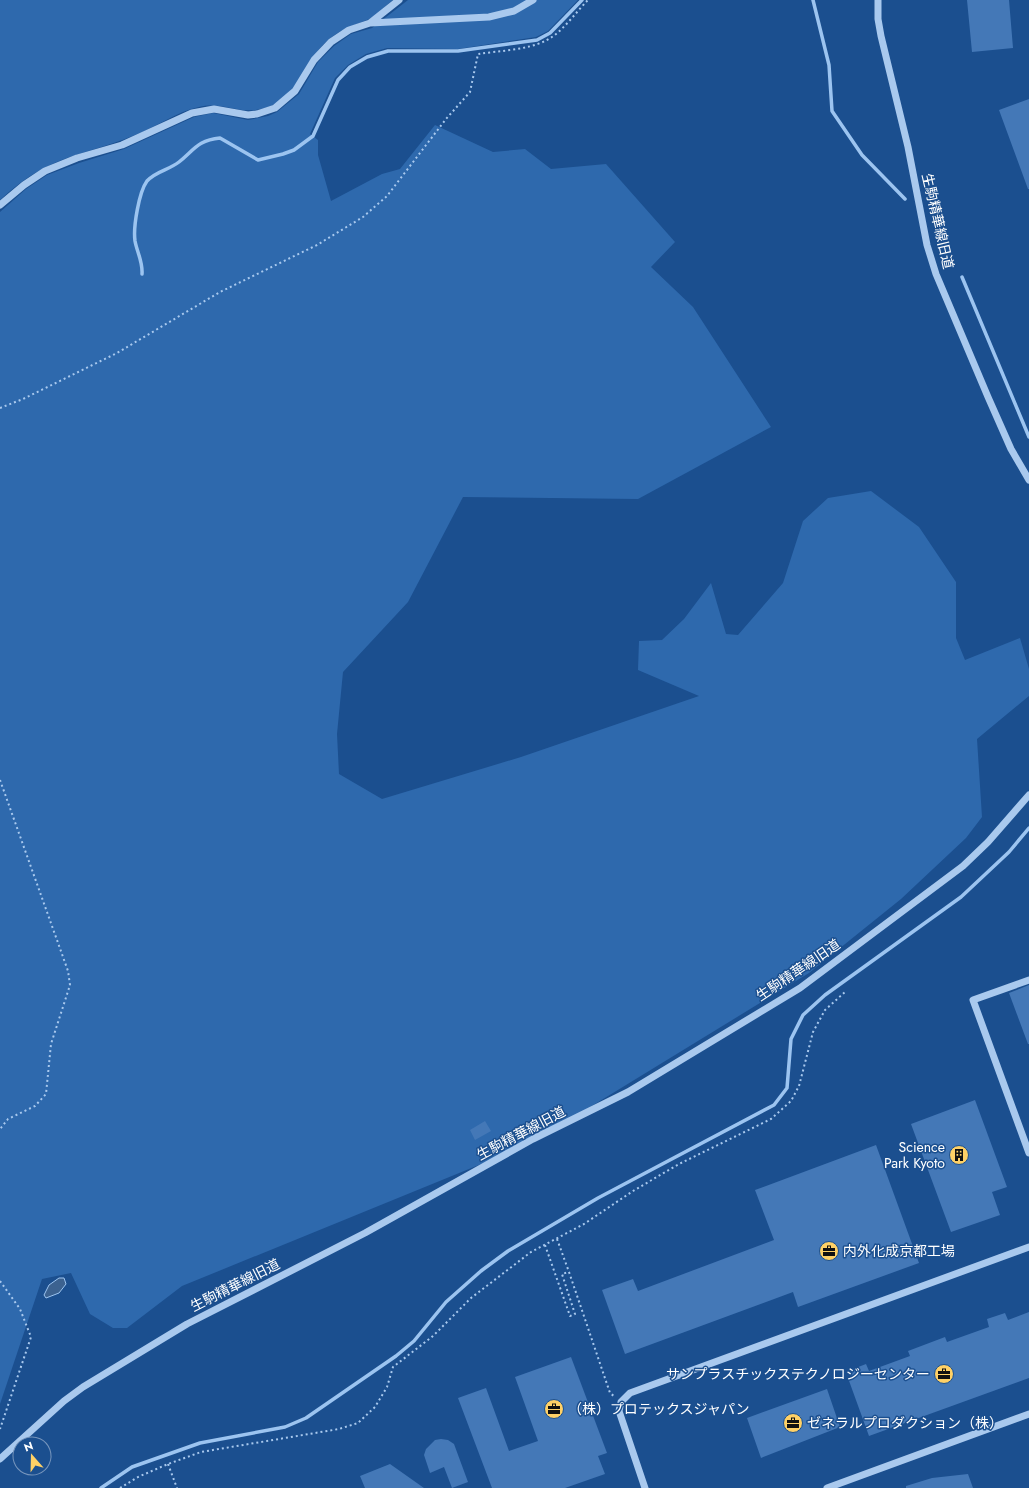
<svg xmlns="http://www.w3.org/2000/svg" width="1029" height="1488" font-family="Jost,'Noto Sans JP',sans-serif">
	<style>
		.green { fill: #2e69ad }
		.water { fill: #3c6290; stroke: #9cc4f0 }
		.lines { fill: none; stroke-linecap: round; stroke-linejoin: round }
		.stream { stroke: #9cc4f0; stroke-width: 3.5 }
		.building { fill: #4478b7 }
		.path { stroke: #a9c9ee; stroke-width: 2; stroke-dasharray: 2 3; stroke-linecap: butt }
		.minor { stroke: #a9c9ee; stroke-width: 7 }
		.labels { text-anchor: middle; dominant-baseline: central; stroke-width: 3; stroke-linejoin: round; paint-order: stroke }
		.street-label { font-size: 14px; fill: #fff; stroke: #1b4f8f }
		.poi-label { font-size: 14px; fill: #fff; stroke: #1b4f8f; text-anchor: start }
	</style>
	<rect width="100%" height="100%" fill="#1b4f8f"/>
	<!-- green -->
	<path class="green" d="M0,0H393C386,5 374,18 367,20C352,26 339,30 327,41C306,60 299,92 273,105C243,119 225,100 199,107C176,112 156,127 135,135C105,148 73,153 44,168C28,176 13,188 0,200Z
		M408,0H578L548,31L536,37L458,49L387,48L366,54L348,65L335,78L310,134L318,140V155L331,201L382,174L400,169L435,125L493,152L525,149L551,169L606,164L675,242L651,267L693,307L771,427L638,499L463,497L408,602L343,672L337,734L339,774L382,799L521,757L699,696L638,670L639,641L662,640L684,619L711,583L726,634L738,635L783,583L803,521L828,498L871,491L919,527L956,582V638L965,660L1020,638L1029,669V696L977,739L982,817L966,838L901,899L809,973L528,1145L182,1286L127,1328H113L90,1314L71,1273L42,1279L0,1404V212L26,189L47,175L79,163L124,149L194,117L213,113L248,120L268,116L277,112L299,94L318,62L334,46L351,34L372,28Z"/>
	<!-- water -->
	<path class="water" d="M59,1278H64L66,1284L59,1293L46,1298L44,1295L49,1285Z"/>
	<g class="lines">
		<!-- stream -->
		<path class="stream" d="M813,0L829,65L832,111L862,155L905,199
			M142,274C143,262 137,252 135,241C133,227 139,192 147,181C156,171 169,170 179,162C194,150 198,140 220,138L258,160L283,154L294,150L313,136L338,80L350,67L367,57L388,51H458L537,40L550,33L582,0
			M962,277L1029,437
			M101,1488L132,1467L200,1443L285,1427L306,1418L396,1356L414,1341L446,1302L481,1271L508,1251L598,1198L774,1105L787,1088L791,1039L803,1015L825,995L961,897L1009,852L1029,828"/>
	</g>
	<!-- building -->
	<path class="building" d="M967,0H1009L1013,48L972,52Z
		M1029,99V189H1028L999,110Z
		M1029,985V1044H1028L1009,993Z
		M975,1100L1007,1187L992,1192L1000,1215L951,1232L911,1124Z
		M485,1121L491,1131L475,1140L470,1130Z
		M876,1145L919,1263L798,1307L793,1292L625,1354L602,1290L633,1279L638,1291L774,1240L755,1190Z
		M1029,1312V1378L869,1436L848,1378H851L848,1371L866,1364L869,1371L910,1356L908,1351L945,1337L947,1342L989,1327L987,1319L1005,1313L1008,1320Z
		M571,1357L607,1453L598,1456L605,1474L565,1488H492L458,1398L486,1388L509,1451L538,1441L515,1377Z
		M827,1389L840,1427L761,1458L747,1418Z
		M441,1439L448,1440L454,1444L468,1482L452,1488L444,1467L430,1473L424,1455L426,1449L435,1440Z
		M390,1464L424,1488H365L360,1476Z
		M968,1474L973,1488H906V1486L932,1478Z"/>
	<g class="lines">
		<!-- path -->
		<path class="path" d="M0,408L23,399L117,353L220,292L317,245L363,217L387,196L446,119L470,92L478,54C498,51 527,50 545,41C562,33 575,13 588,0
			M0,780L68,971L70,985L51,1044L46,1094L35,1106L8,1119L0,1129
			M557,1239L569,1272
			M545,1245L570,1316L575,1314L562,1274L569,1272L610,1393L615,1397
			M0,1281L20,1309L31,1337L0,1429
			M168,1464L177,1488
			M120,1488L138,1477L168,1464L201,1452L339,1429L358,1423L375,1407L387,1387L393,1367L433,1336L471,1298L531,1252L584,1224L633,1191L679,1164L771,1119L791,1101L799,1086L813,1032L825,1010L845,992"/>
		<!-- minor -->
		<path class="minor" d="M878,0V19L881,36L908,147L927,245L936,274L988,397L1011,449L1029,480
			M370,23L489,17L514,11L533,0
			M0,205L24,185L45,171L77,158L122,145L192,113L214,109L248,115L257,114L275,108L295,91L314,60L331,42L349,30L370,23L399,0
			M1029,980L973,1000L1029,1153
			M0,1459L64,1401L83,1387L187,1324L365,1233L533,1139L628,1092L800,988L963,866L988,842L1029,795
			M645,1488L619,1411L621,1402L630,1393L1029,1247
			M827,1488L1029,1414"/>
	</g>
	<!-- icons -->
	<defs>
		<g id="building-disc" transform="scale(1)"><circle r="9.5" fill="#ffd166" stroke="#1b4f8f"/><path d="M-4-6H4V6H1V3H-1V6H-4ZM-2.5-4.3h1.7v1.8h-1.7ZM.8-4.3h1.7v1.8H.8ZM-2.5-1h1.7V.8h-1.7ZM.8-1h1.7V.8H.8Z" fill="#111"/></g>
		<g id="office-disc" transform="scale(1)"><circle r="9.5" fill="#ffd166" stroke="#1b4f8f"/><path d="M-6-3h4V-5.5h4V-3h4V5H-6ZM-1-4.5V-3h2v-1.5ZM-6 0V1H6V0Z" fill="#111"/></g>
	</defs>
	<g fill-rule="evenodd">
		<use href="#building-disc" x="959" y="1155"/>
		<use href="#office-disc" x="829" y="1251"/>
		<use href="#office-disc" x="944" y="1374"/>
		<use href="#office-disc" x="554" y="1409"/>
		<use href="#office-disc" x="793" y="1423"/>
	</g>
	<g class="labels">
		<!-- street labels -->
		<g class="street-label">
			<text transform="translate(938 221) rotate(77)">生駒精華線旧道</text>
			<text transform="translate(798 970) rotate(-34)">生駒精華線旧道</text>
			<text transform="translate(521 1133) rotate(-28)">生駒精華線旧道</text>
			<text transform="translate(235 1285) rotate(-27)">生駒精華線旧道</text>
		</g>
		<!-- poi labels -->
		<g class="poi-label">
			<text x="945" y="1147" text-anchor="end">Science<tspan x="945" dy="16">Park Kyoto</tspan></text>
			<text x="843" y="1251">内外化成京都工場</text>
			<text x="930" y="1374" text-anchor="end">サンプラスチックステクノロジーセンター</text>
			<text x="568" y="1409">（株）プロテックスジャパン</text>
			<text x="807" y="1423">ゼネラルプロダクション（株）</text>
		</g>
	</g>
	<!-- north arrow -->
	<g transform="translate(32 1456) rotate(340)"><circle r="19" fill="#1b4f8f" stroke="#7695bc"/>
	<path d="M0-3L7 15L0 10L-7 15Z" fill="#ffd166"/>
	<text y="-6" font-size="11" font-weight="bold" text-anchor="middle" fill="#ffffff">N</text>
	</g>
</svg>
